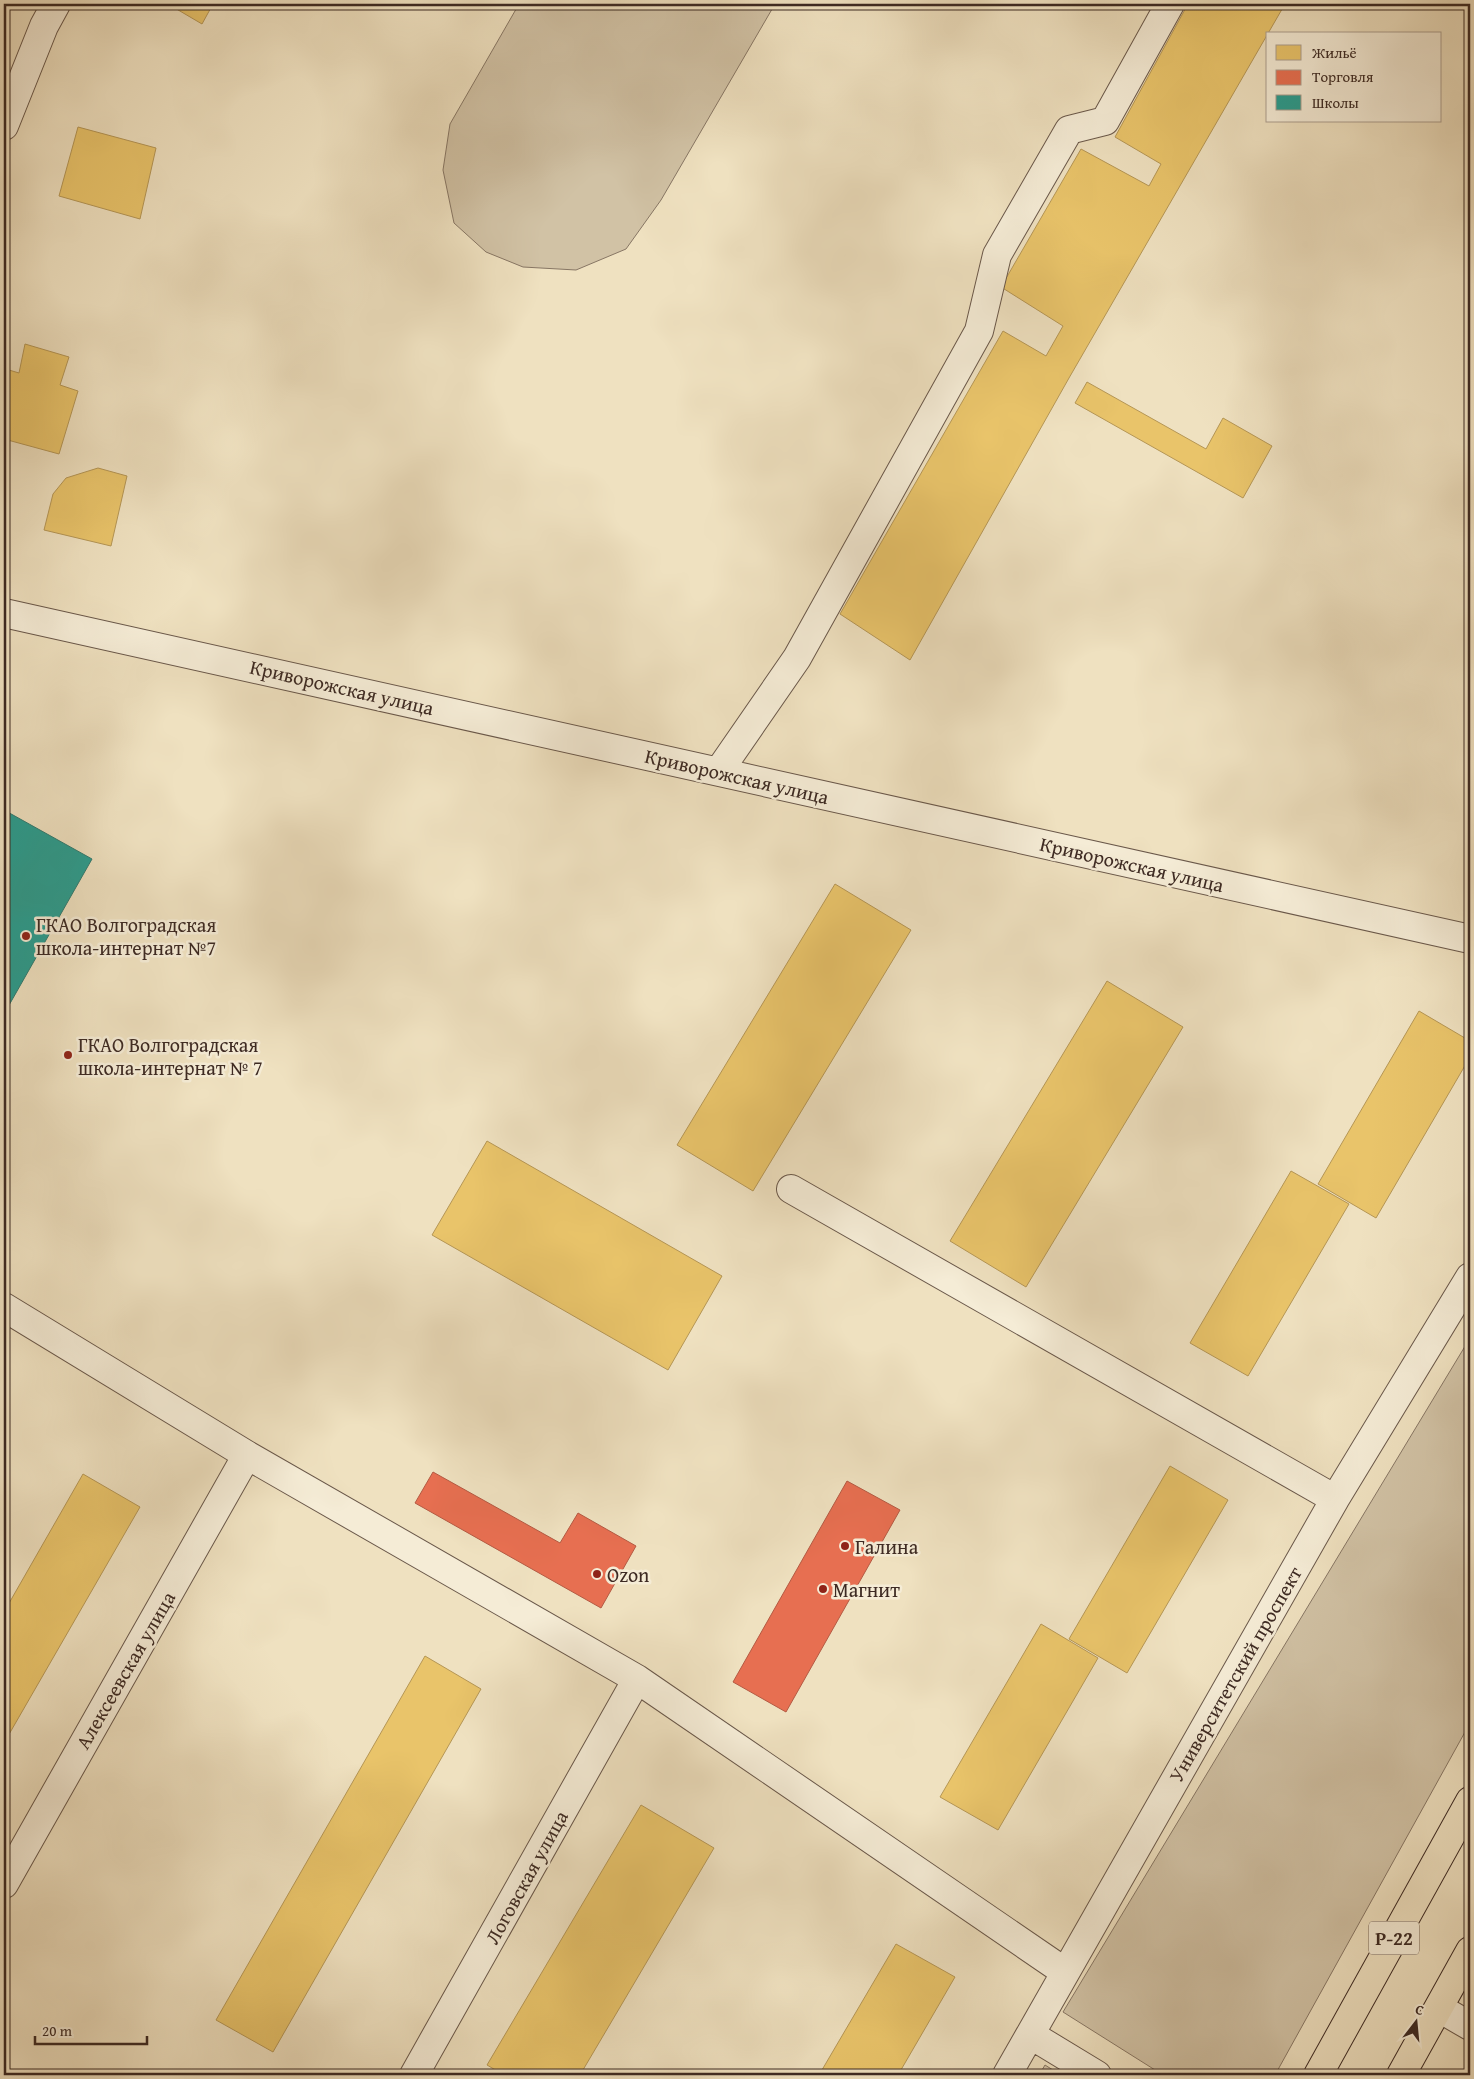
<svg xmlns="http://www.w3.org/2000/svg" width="1474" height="2079" font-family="'Gentium Book Plus',serif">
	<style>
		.green { fill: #d1c2a5; stroke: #877664 }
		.homes { fill: #e9c46a; stroke: #b59655 }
		.shops { fill: #e76f51; stroke: #b45a43 }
		.schools { fill: #2a9d8f; stroke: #307a6f }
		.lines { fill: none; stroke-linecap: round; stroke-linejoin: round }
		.minor-casing { stroke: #6a584a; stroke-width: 30 }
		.highway-casing { stroke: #3d2a23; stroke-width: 30 }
		.minor { stroke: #f5ecd6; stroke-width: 28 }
		.highway { stroke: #efe1c0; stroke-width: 28 }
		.poi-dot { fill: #8f2418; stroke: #f5ecd6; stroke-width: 2 }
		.labels { text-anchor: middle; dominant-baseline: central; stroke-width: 5; stroke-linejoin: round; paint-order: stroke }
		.shield { fill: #f5ecd6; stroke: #746459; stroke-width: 1 }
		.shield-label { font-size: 19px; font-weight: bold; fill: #3d2a23 }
		.street-label { font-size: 20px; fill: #3d2a23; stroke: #f5ecd6 }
		.poi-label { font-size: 20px; fill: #3d2a23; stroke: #f5ecd6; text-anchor: start }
	</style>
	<rect width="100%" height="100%" fill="#efe1c0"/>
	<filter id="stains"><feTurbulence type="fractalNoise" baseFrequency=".004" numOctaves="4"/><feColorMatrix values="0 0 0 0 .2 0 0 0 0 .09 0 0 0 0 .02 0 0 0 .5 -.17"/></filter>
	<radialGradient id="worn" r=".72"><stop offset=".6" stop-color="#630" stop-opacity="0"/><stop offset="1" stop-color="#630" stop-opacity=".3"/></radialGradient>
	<!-- green -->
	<path class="green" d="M519,4H775L661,200L626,249L576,270L523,267L486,252L454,223L443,170L450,124Z
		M1470,1338V1723L1275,2075H1163L1063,2012Z
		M1045,2065L1061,2075H1039Z"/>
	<!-- homes -->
	<path class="homes" d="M168,4H213L202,24Z
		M1188,4H1285L1069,378L910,660L840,614L1003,331L1046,356L1063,326L1001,287L1081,149L1149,186L1161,164L1115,137Z
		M78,127L156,148L140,219L59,196Z
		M25,344L69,357L60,385L78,391L59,454L4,439V388L9,370L19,373Z
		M1087,382L1206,449L1223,418L1272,446L1243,498L1075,403Z
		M98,468L127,476L111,546L44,530L53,494L66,478Z
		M835,884L911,930L753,1191L677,1145Z
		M1107,981L1183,1027L1026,1287L950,1241Z
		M1419,1011L1470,1041V1057L1376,1218L1318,1184Z
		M487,1141L722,1276L668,1370L432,1235Z
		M1291,1171L1349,1204L1248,1376L1190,1343Z
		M1170,1466L1228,1500L1127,1673L1069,1639Z
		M83,1474L140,1507L4,1743V1612Z
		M1041,1624L1098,1658L998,1830L940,1797Z
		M425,1656L481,1689L273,2052L216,2020Z
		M641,1805L714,1848L580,2075H504L487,2065Z
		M896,1944L955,1977L898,2075H819Z"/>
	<!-- shops -->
	<path class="shops" d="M433,1472L560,1543L578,1513L636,1546L601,1608L415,1503Z
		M847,1481L900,1510L786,1712L733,1682Z"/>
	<!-- schools -->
	<path class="schools" d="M4,810L92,859L4,1014Z"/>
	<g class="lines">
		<!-- minor casing -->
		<g class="minor-casing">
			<path id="minor" d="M4,126L44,26L56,4
				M4,613L1470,939
				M719,771L797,658L979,331L997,255L1069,130L1105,121L1170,4
				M791,1189L1335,1499
				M4,1307L247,1455L637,1679L1065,1972
				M4,1884L247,1455
				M1439,2008L1470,2026
				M1031,2035L1097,2075
				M414,2075L637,1679
				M1007,2075L1335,1499L1470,1277"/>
		</g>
		<!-- highway casing -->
		<g class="highway-casing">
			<path id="highway" d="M1318,2075L1470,1801
				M1401,2075L1470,1951"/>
		</g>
		<!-- minor -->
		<use href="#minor" class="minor"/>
		<!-- highway -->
		<use href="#highway" class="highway"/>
	</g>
	<!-- markers -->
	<g class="poi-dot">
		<circle cx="26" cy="936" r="5"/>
		<circle cx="68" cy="1055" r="5"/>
		<circle cx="845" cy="1546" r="5"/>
		<circle cx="597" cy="1574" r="5"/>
		<circle cx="823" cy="1589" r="5"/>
	</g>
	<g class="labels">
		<!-- shield labels -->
		<rect class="shield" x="1369" y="1921.5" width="50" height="33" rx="4"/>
		<g class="shield-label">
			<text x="1394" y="1938">Р-22</text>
		</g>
		<!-- street labels -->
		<g class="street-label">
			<text transform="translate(342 687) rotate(13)">Криворожская улица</text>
			<text transform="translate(737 776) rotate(13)">Криворожская улица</text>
			<text transform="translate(1132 864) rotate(13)">Криворожская улица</text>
			<text transform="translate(125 1670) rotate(-60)">Алексеевская улица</text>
			<text transform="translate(1235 1674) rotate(-60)">Университетский проспект</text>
			<text transform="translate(526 1877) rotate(-61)">Логовская улица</text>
		</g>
		<!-- poi labels -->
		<g class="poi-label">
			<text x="36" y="924">ГКАО Волгоградская<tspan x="36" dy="23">школа-интернат №7</tspan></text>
			<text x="78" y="1044">ГКАО Волгоградская<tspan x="78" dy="23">школа-интернат № 7</tspan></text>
			<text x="855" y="1546">Галина</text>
			<text x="607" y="1574">Ozon</text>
			<text x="833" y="1589">Магнит</text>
		</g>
	</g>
	<!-- margin -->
	<rect width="1474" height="2079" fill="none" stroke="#efe1c0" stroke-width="20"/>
	<rect x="5" y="5" width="1464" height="2069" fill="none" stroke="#3d2a23" stroke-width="2.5"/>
	<rect x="10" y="10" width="1454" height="2059" fill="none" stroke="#3d2a23"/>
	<!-- legend -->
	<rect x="1266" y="32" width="175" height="90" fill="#f5ecd6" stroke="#ab9e8e"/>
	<rect x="1276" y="45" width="25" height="15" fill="#e9c46a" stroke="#ab9e8e"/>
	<text x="1312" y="58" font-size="15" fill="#3d2a23">Жильё</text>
	<rect x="1276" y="70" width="25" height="15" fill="#e76f51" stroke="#ab9e8e"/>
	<text x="1312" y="82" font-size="15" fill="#3d2a23">Торговля</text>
	<rect x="1276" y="95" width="25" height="15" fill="#2a9d8f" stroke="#ab9e8e"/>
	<text x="1312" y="108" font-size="15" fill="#3d2a23">Школы</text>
	<!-- north arrow -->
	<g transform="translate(1416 2022) rotate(16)" stroke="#f5ecd6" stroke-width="4" paint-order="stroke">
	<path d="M0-4L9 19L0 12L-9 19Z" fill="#3d2a23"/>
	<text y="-8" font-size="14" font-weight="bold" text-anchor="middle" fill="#3d2a23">С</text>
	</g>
	<!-- scale -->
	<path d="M35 2036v8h112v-8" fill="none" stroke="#3d2a23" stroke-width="2.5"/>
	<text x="42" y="2036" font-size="15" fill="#3d2a23" stroke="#f5ecd6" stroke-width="4" paint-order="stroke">20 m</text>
	<rect width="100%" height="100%" filter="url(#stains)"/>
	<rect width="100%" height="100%" fill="url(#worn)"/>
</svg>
